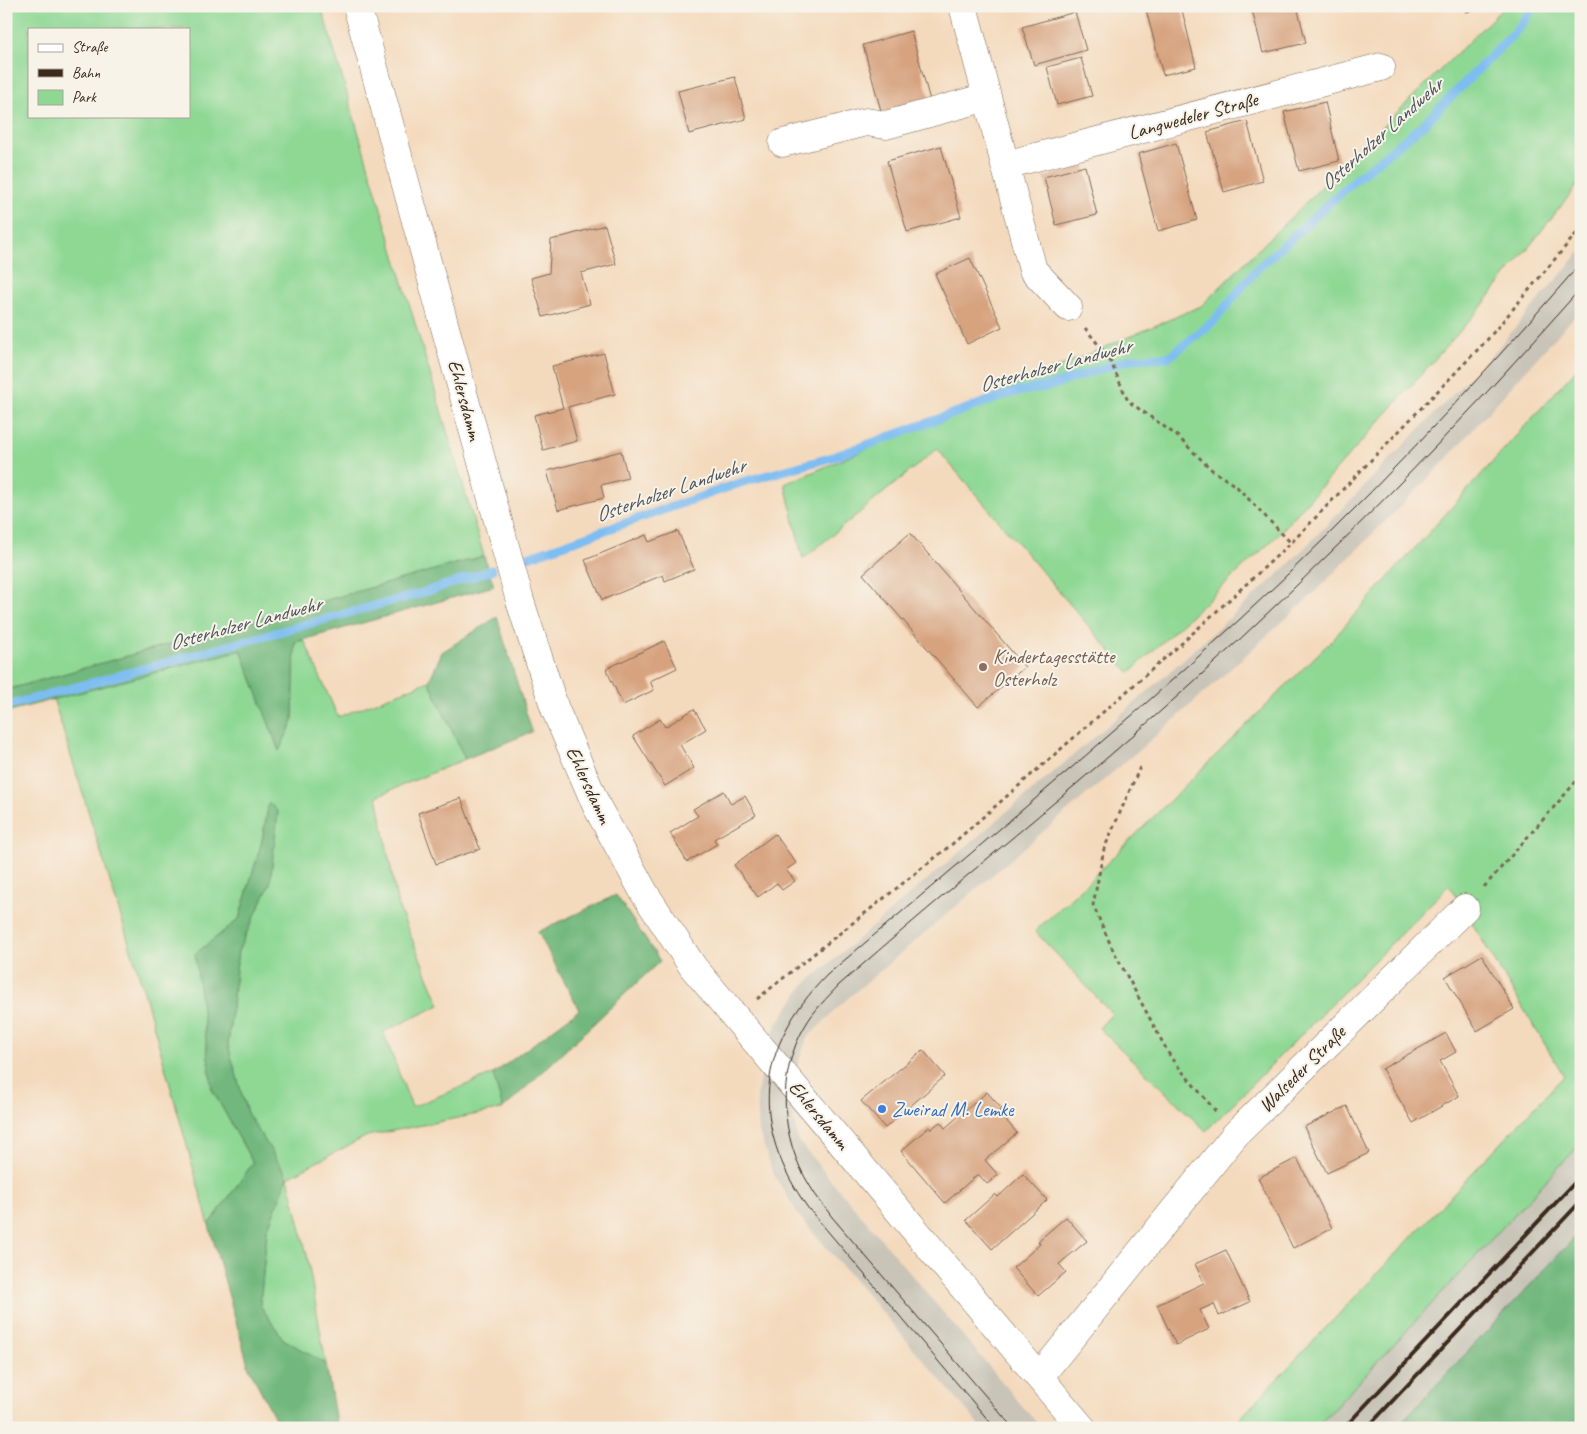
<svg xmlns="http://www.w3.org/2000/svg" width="1587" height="1434" font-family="Caveat,sans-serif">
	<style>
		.industrial { fill: #c8c4b8 }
		.green { fill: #8ed894; stroke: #648159; fill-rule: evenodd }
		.forest { fill: #72b87e; stroke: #56714e }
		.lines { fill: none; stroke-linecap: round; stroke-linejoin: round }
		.stream { stroke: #7dbdf1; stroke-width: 9 }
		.building { fill: #d7a37f }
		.minor-casing { stroke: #7c6856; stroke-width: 29 }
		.path { stroke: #7c6856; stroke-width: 3; stroke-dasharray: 4 4; stroke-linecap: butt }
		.minor { stroke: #fff; stroke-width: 28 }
		.tram { stroke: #3b2a1e; stroke-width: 1 }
		.rail { stroke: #3b2a1e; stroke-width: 4 }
		.education-dot { fill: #8d6e63; stroke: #f7f3e8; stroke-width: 2 }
		.shop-dot { fill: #3f7fe0; stroke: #f7f3e8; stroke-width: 2 }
		.labels { text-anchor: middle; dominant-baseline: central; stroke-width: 4; stroke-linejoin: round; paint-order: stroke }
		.street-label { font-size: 20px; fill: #3b2a1e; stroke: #f7f3e8 }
		.education-label { font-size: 20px; fill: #785e54; stroke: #f7f3e8; text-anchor: start }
		.shop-label { font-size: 20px; fill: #366cbe; stroke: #f7f3e8; text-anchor: start }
		.water-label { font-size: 21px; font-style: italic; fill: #4f565d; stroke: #f7f3e8 }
	</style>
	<rect width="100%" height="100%" fill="#f7f3e8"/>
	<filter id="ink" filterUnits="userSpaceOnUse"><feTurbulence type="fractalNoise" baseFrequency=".02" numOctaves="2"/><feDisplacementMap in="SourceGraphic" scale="10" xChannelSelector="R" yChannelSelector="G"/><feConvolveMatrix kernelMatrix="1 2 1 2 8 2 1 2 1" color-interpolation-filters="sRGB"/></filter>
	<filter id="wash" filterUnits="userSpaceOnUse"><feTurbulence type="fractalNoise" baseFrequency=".0096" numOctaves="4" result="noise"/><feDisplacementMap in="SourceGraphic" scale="20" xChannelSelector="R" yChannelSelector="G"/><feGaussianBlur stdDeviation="1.12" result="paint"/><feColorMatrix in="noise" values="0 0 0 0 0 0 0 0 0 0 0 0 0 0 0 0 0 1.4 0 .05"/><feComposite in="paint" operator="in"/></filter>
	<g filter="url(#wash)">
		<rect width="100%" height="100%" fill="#f4dabd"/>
		<!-- industrial -->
		<path class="industrial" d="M1581,251V309L1441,465L1312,595L1174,720L847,999L807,1038L796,1069L792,1111L798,1141L1041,1428H982L800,1217L773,1173L759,1132L757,1094L768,1043L777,1024L804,985L1146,693L1284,569L1495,351Z
			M1581,1143V1231L1396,1428H1316Z"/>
		<!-- green -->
		<path class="green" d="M6,6H321L484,556L6,690ZM29,29H189V116H29Z
			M1505,6H1581V181L1478,311L1275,538L1129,673L937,449L803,559L785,484L1201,306Z
			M1581,364V1143L1316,1428H1231L1564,1076L1449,885L1206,1131L1099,1028L1112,1014L1035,931L1077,893L1332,640Z
			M304,640L338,717L429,681L465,759L377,796L398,906L440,1005L383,1032L412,1107L493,1074L503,1109L367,1136L288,1177L307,1255L326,1364L283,1339L260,1305L267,1230L288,1177L247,1113L228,1045L238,951L270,884L269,803L262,841L239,919L196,954L212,1089L253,1163L209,1225L143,988L53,698L241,650L279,750L293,721L295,642Z"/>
		<!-- forest -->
		<path class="forest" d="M484,556L494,586L295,642L293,721L279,751L241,650L6,712V690Z
			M497,617L532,732L465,759L429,681L442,652Z
			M269,802L278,812L270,884L238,951L228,1045L247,1113L288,1177L267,1230L260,1305L283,1339L326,1364L337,1428H280L249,1368L209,1225L253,1163L212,1089L195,954L239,919L262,841Z
			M616,895L660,961L503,1109L493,1074L579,1010L538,932Z
			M1581,1231V1428H1396Z"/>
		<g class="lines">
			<!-- stream -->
			<path class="stream" d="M528,557L743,482L833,457L1011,393L1050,386L1130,359L1169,357L1214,321L1256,270L1356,179L1425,123L1517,30L1534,6
				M6,706L422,593L492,570"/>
		</g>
		<g id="blocks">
			<!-- building -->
			<path class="building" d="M1145,6H1181L1196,67L1163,75Z
				M1251,6H1297L1306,43L1263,53Z
				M1465,6H1492V7L1466,12Z
				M1075,12L1086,50L1034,65L1022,27Z
				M911,31L931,104L883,118L863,45Z
				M1081,58L1092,96L1057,105L1047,67Z
				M735,77L746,119L689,134L678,91Z
				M1325,102L1339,161L1299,171L1284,112Z
				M1247,121L1263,181L1224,192L1207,132Z
				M1176,143L1197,220L1158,231L1138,154Z
				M941,146L961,217L907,232L887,161Z
				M1085,166L1097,215L1056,225L1044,177Z
				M605,225L616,264L581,273L590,304L543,317L531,278L549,273L551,240Z
				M970,258L1002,327L967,344L935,274Z
				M604,353L615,394L568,407L577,441L543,450L534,415L563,408L552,366Z
				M621,451L628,478L601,485L604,498L558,510L547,471Z
				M678,531L694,569L665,581L663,575L602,600L585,560L646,535L649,542Z
				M910,533L1025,667L978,707L863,574Z
				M664,641L677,668L650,681L654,690L623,705L606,669Z
				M694,709L706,729L680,745L694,768L665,786L633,736L660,719L665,727Z
				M724,791L731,804L745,796L756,815L714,839L717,844L687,862L670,833L698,816L693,809Z
				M461,798L480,849L436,864L418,813Z
				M775,834L796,863L786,870L795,881L782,890L777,883L758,897L734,865Z
				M1482,955L1514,1009L1477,1031L1445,977Z
				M1446,1033L1456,1052L1440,1061L1459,1096L1413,1123L1382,1069Z
				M923,1050L945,1076L885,1128L861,1101Z
				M987,1092L1002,1109L999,1112L1017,1133L985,1160L998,1175L987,1184L978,1174L945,1203L901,1151L929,1127L931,1129L940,1122L945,1128Z
				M1347,1106L1369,1153L1327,1173L1304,1127Z
				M1297,1158L1332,1228L1293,1248L1258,1178Z
				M1023,1174L1047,1200L992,1249L966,1220L995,1194L998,1197Z
				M1066,1217L1087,1241L1059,1264L1066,1272L1038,1296L1013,1268L1040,1244L1038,1241Z
				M1226,1250L1250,1302L1219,1316L1214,1304L1200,1310L1209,1329L1176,1345L1157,1305L1204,1283L1195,1264Z"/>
		</g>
	</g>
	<g filter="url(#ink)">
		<use href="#blocks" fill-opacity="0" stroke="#7c6856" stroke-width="1"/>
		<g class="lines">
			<!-- minor casing -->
			<g class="minor-casing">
				<path id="minor" d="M357,6L520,601L555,709L597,807L645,894L693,967L1082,1428
					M963,6L1033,270L1068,307
					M783,143L866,122L886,125L987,97
					M1005,165L1381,67
					M1040,1376L1235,1135L1465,908"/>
			</g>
			<!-- path -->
			<path class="path" d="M1085,328L1109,358L1128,401L1176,435L1212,470L1237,487L1291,543
				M1140,767L1104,849L1093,905L1112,948L1171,1058L1218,1114
				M1484,887L1581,776
				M757,999L951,845L1181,644L1291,543L1487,340L1581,228"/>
			<!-- minor -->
			<use href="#minor" class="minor"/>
			<!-- tram -->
			<path class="tram" d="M995,1428L808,1208C749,1125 756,1047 827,975C965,858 1104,743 1238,621C1360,509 1472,388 1581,263
				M1013,1428L832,1217C825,1207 816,1197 810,1186C780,1138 776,1075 805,1026C814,1010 827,998 839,985C955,883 1076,788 1190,685C1328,560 1458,428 1581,288"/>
			<!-- rail -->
			<path class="rail" d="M1344,1428L1581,1176
				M1367,1428L1581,1201"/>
		</g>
	</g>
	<!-- markers -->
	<circle class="education-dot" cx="983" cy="667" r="5"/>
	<circle class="shop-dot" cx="882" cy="1109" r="5"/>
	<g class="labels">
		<!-- street labels -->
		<g class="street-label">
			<text transform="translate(1193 116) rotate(-15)">Langwedeler Straße</text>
			<text transform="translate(465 400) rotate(75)">Ehlersdamm</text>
			<text transform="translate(589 785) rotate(65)">Ehlersdamm</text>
			<text transform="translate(1302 1069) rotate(-45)">Walseder Straße</text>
			<text transform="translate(819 1115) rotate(50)">Ehlersdamm</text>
		</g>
		<!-- education labels -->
		<g class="education-label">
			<text x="993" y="656">Kindertagesstätte<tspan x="993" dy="23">Osterholz</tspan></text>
		</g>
		<!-- shop labels -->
		<g class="shop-label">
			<text x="892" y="1109">Zweirad M. Lemke</text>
		</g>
		<!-- water labels -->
		<g class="water-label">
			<text transform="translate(1381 134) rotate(-42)">Osterholzer Landwehr</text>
			<text transform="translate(1055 365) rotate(-15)">Osterholzer Landwehr</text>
			<text transform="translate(670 490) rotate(-19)">Osterholzer Landwehr</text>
			<text transform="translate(245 623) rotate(-15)">Osterholzer Landwehr</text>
		</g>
	</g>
	<!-- margin -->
	<rect width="1587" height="1434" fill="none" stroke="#f7f3e8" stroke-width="25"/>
	<!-- legend -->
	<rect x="28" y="28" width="162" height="90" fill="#f7f3e8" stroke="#aca397"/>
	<rect x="38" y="44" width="25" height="8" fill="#ffffff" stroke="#aca397"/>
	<text x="72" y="52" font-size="15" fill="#3b2a1e">Straße</text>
	<rect x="38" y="69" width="25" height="8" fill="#3b2a1e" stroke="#aca397"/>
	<text x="72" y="78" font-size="15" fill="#3b2a1e">Bahn</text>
	<rect x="38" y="90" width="25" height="15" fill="#8ed894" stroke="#aca397"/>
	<text x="72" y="102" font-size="15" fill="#3b2a1e">Park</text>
</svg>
